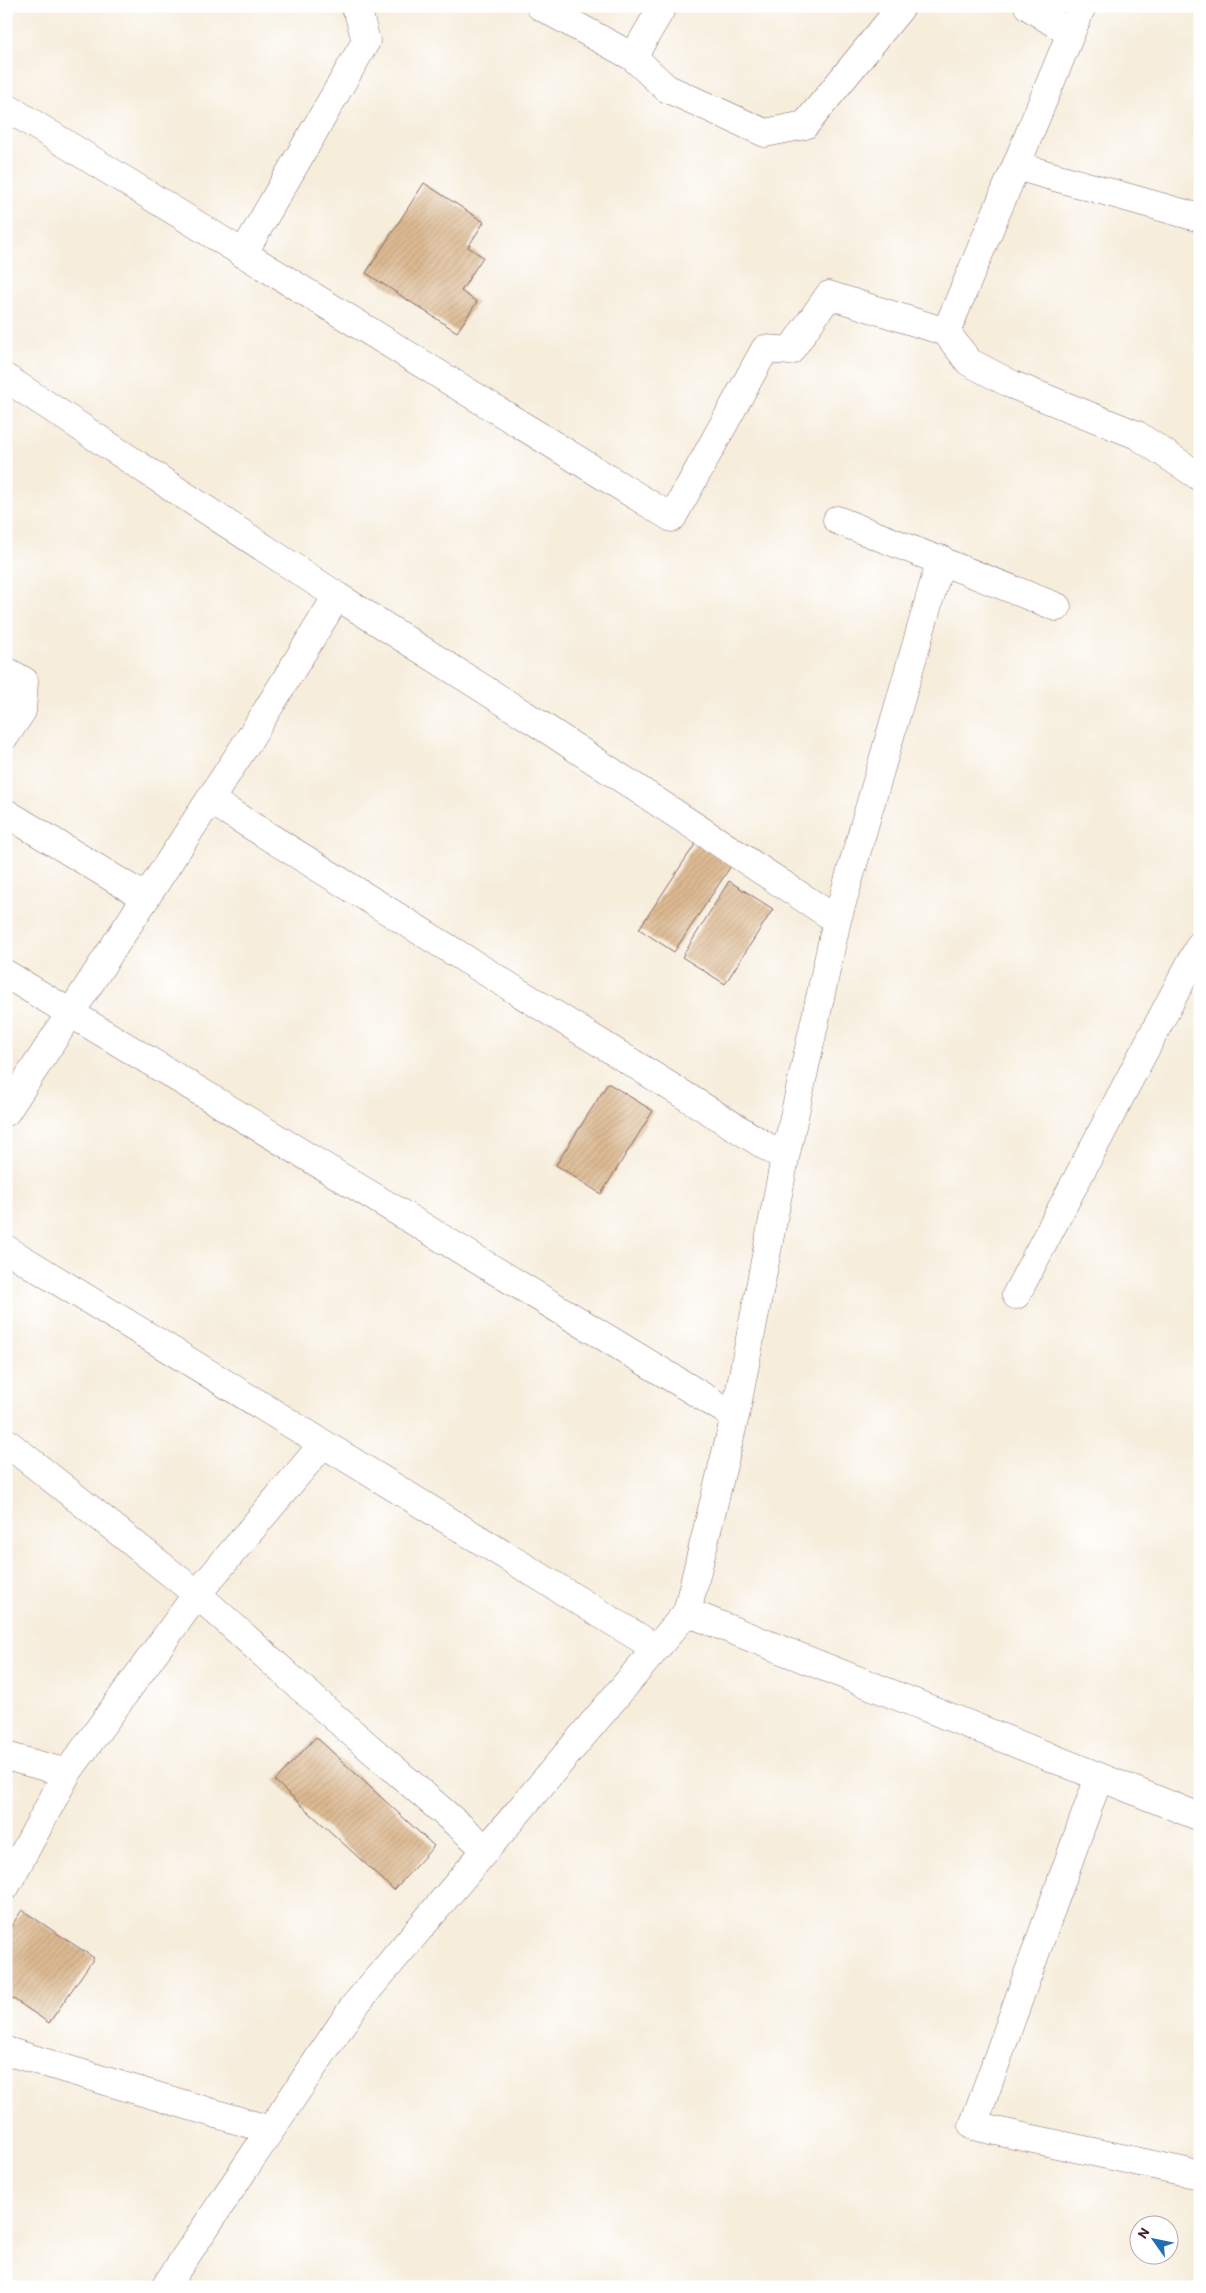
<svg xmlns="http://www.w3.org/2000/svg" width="1206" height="2293" font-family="Itim,sans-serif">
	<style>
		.building { fill: url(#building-hatch) }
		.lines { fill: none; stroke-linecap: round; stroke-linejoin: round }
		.minor-casing { stroke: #866769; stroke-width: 29 }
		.minor { stroke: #fff; stroke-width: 28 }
	</style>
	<defs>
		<pattern id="building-hatch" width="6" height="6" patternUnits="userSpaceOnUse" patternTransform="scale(1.25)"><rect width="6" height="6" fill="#dcba92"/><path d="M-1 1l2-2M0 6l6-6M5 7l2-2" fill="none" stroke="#be9f7e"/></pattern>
	</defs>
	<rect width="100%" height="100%" fill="#fff"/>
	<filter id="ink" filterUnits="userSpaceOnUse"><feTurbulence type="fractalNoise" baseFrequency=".02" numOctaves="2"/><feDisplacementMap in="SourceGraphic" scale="10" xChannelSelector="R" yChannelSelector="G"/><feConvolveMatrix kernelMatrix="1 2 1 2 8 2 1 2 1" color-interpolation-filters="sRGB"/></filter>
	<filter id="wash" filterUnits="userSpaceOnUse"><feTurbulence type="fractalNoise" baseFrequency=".0096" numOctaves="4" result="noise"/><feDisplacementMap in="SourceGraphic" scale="20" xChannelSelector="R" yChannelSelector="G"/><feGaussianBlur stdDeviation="1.12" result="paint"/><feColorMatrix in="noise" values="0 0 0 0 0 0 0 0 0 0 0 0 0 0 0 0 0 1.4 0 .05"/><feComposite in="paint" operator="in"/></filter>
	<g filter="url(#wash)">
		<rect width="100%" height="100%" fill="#f6eddb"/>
		<g id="blocks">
			<!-- building -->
			<path class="building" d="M424,183L484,222L468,247L483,257L461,291L477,302L457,332L366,273Z
				M696,843L731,866L674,952L639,929Z
				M729,881L773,909L725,984L682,957Z
				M608,1083L653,1111L601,1194L556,1165Z
				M316,1737L434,1846L394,1890L275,1781Z
				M22,1910L94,1958L49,2023L6,1994V1934Z"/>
		</g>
	</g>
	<g filter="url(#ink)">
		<use href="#blocks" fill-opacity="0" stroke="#866769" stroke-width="1"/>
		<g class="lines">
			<!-- minor casing -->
			<g class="minor-casing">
				<path id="minor" d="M540,6L633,57L666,88L765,133L805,125L902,6
					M1028,6L1070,33
					M1082,6L1016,166L1200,218
					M633,57L663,6
					M6,107L672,518L765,349L790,351L829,295L946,332
					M1016,166L946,332L969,362L1013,385L1137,435L1200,477
					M243,254L366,41L357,8L354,6
					M6,378L337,596L250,738L6,1112
					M837,520L1057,607
					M337,596L539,724L837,920L785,1158
					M6,671L24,681L22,711L6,735
					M210,800L785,1158L735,1416
					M6,813L146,898
					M837,920L941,559
					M6,974L735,1416L687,1612
					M6,1249L656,1648
					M1016,1295L1200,945
					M6,1442L197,1594L326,1710L486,1849
					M6,1756L67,1773L6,1886
					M67,1773L197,1594L323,1444
					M1099,1777L973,2126L1200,2175
					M6,2051L270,2130
					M165,2287L354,2006L687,1612L1200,1817"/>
			</g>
			<!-- minor -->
			<use href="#minor" class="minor"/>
		</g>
	</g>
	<!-- margin -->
	<rect width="1206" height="2293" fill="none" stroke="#fff" stroke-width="25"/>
	<!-- north arrow -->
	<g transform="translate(1154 2240) rotate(303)"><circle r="24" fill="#ffffff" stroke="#b7a5aa"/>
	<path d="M0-4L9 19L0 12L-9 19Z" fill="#1f6fb2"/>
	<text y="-8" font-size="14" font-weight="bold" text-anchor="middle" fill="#4a1f2b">N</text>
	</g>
</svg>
